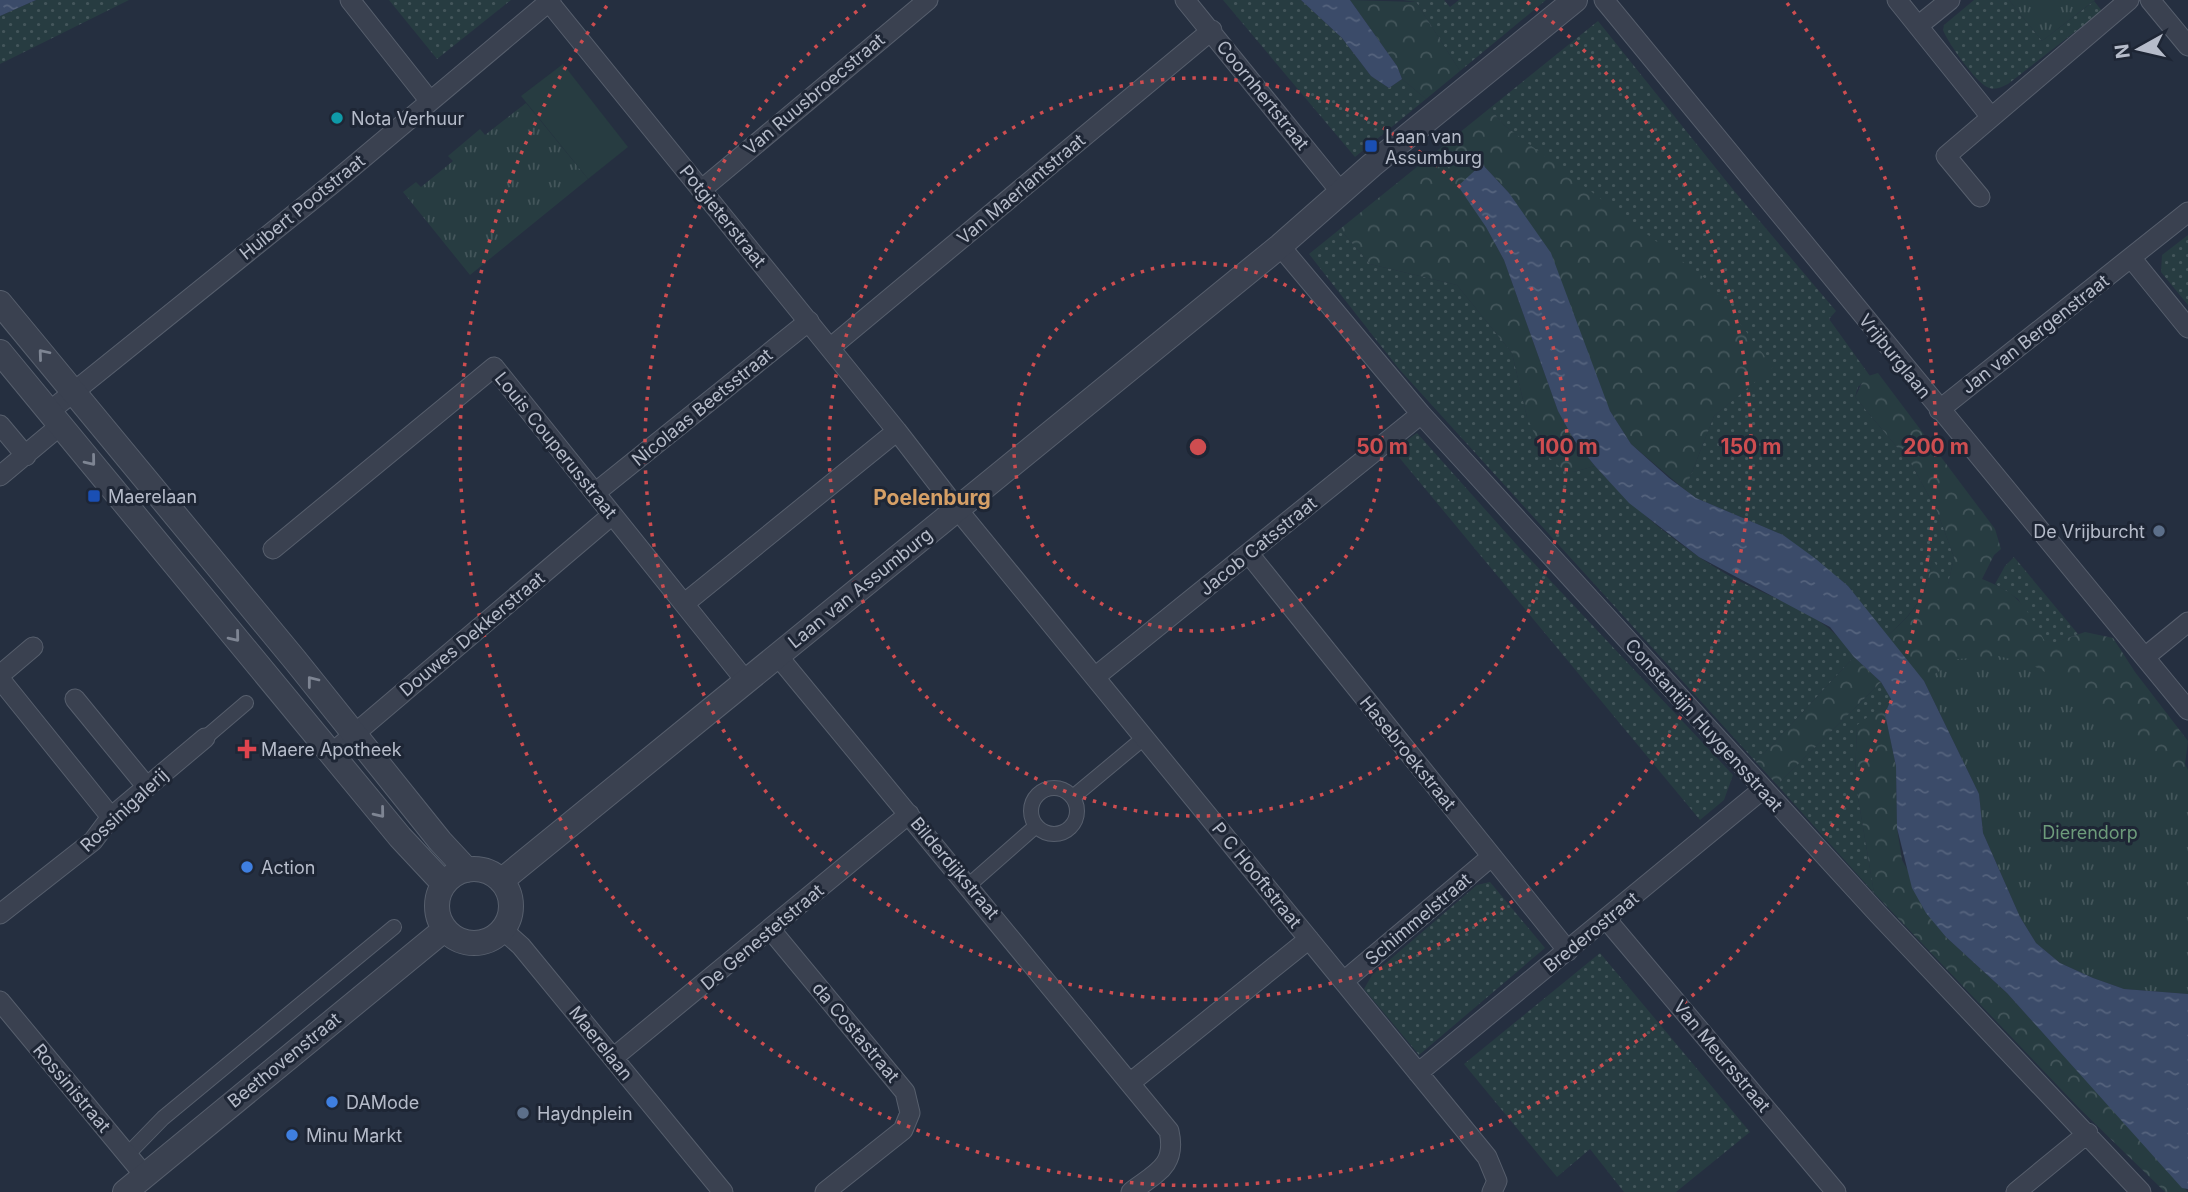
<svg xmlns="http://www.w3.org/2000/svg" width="2188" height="1192" font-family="Inter,sans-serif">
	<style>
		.grass { fill: url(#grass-dots) }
		.forest { fill: url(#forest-crowns) }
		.park { fill: url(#park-tufts) }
		.pitch { fill: #273c41 }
		.water { fill: url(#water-ripples) }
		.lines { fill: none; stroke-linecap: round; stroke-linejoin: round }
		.pedestrian-casing { stroke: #575f6d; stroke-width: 16 }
		.minor-casing { stroke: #575f6d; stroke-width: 21 }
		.tertiary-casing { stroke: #575f6d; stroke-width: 26 }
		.pedestrian { stroke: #3a4150; stroke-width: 14 }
		.minor { stroke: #3a4150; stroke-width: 19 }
		.tertiary { stroke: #3a4150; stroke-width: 24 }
		.oneway { stroke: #7e8593 }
		.ring { fill: none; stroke: #ce4d50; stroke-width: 3.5; stroke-dasharray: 3.5 7 }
		.culture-dot { fill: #0f9aa8; stroke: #1e2635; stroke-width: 2.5 }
		.transit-dot { fill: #1a4fb4; stroke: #1e2635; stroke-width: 2.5 }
		.service-dot { fill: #5c6f8a; stroke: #1e2635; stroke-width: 2.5 }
		.health-dot { fill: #e0444e; stroke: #1e2635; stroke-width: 2.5 }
		.shop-dot { fill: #3f7fe0; stroke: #1e2635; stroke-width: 2.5 }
		.labels { text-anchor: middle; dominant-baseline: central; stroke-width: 6; stroke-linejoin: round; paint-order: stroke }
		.street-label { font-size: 18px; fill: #b6bcca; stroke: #1e2635 }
		.poi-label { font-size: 18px; fill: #b6bcca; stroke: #1e2635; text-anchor: start }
		.park-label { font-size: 18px; fill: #6d9b7b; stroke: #1e2635 }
		.quarter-label { font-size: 21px; font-weight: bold; fill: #d59f66; stroke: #1e2635 }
		.centre { fill: #ce4d50; stroke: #1e2635; stroke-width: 3.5 }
		.ring-label { font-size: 21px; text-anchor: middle; font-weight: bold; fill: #ce4d50; stroke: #1e2635; stroke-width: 6; stroke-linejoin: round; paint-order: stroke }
	</style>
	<defs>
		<pattern id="grass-dots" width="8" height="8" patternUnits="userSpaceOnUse" patternTransform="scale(1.75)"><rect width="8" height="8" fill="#273c41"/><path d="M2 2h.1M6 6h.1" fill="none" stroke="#44565b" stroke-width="1.8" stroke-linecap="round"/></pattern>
		<pattern id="forest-crowns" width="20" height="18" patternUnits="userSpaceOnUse" patternTransform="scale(1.75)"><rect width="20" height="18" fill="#273c41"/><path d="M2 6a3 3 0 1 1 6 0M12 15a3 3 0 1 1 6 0" fill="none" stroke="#44565b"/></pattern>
		<pattern id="park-tufts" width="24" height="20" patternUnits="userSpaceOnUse" patternTransform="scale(1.75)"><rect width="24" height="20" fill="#273c41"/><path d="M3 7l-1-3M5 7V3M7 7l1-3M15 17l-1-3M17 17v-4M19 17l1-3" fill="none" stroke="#44565b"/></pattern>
		<pattern id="water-ripples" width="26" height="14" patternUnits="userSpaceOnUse" patternTransform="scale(1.75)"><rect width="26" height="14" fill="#3b4b69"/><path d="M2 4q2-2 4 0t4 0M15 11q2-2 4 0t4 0" fill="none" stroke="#55637d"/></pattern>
	</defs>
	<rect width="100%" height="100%" fill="#252f40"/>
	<!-- grass -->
	<path class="grass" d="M36,0H129L0,64V16Z
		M389,0H511L437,59Z
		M1223,0H1301L1342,38L1371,76L1389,88L1402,79L1426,99L1355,157Z
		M1403,0H1444L1450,7L1459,0H1546L1460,71L1416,2Z
		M1974,0H2009L2042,41L2094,1L2102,11L2008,84C2002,87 1994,91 1987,87C1975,81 1948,43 1943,30L1944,25Z
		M1598,21L1735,192L1836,311L1829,319L1870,376L1858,387L1855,397L1912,465L1937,511L1954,557L1948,586L1932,560C1927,595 1913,614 1886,637L1848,586L1783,535L1696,498L1685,490L1714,416L1772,367L1610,208L1504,125L1490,108Z
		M1340,229L1370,264L1457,285L1512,353L1527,417L1573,472L1595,466C1633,508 1677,545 1726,574C1770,599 1827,612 1854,657L1756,762L1399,369L1309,254Z
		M2188,235V305L2161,272L2162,255Z
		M1417,433L1516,544L1733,775L1724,800L1700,820L1393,450Z
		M2014,557L2078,634L2047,646L2018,599L1995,584L2005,566Z
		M1881,682L1891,699L1857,726L1855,779L1874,893L1777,785Z
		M1490,882L1545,948L1419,1055L1364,989L1372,975L1477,885Z
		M1600,953L1750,1132L1676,1192H1624L1590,1149L1557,1177L1464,1064Z"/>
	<!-- forest -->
	<path class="forest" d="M1350,0L1416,2L1460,71L1426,99L1402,79L1397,66Z
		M1490,108L1504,125L1707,280L1773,367L1714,416L1685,490L1631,444L1610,411L1509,193L1482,164L1486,227L1504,260L1558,411L1574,440L1595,466L1573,472L1561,468L1542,451L1527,417L1512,353L1457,285L1370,264L1340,229Z
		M1878,373L1995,529L2001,549L1994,555L1982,579C2023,595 2026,609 2047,645L2085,632L2113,638L2135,672L2188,741L2185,764L2188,770V825L1943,679L1924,681L1886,637C1915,612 1927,597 1932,558L1948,585L1954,557L1937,511L1912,465L1855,397L1865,377Z
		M1854,657L1881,682L1777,785L1756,762Z
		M1891,699L1885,714L1896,766L1897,828L1902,860L1946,937L2007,993L2188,1192H2165L2078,1107L1874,893L1855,779L1857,725Z"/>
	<!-- park -->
	<path class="park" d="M2009,0H2095L2042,41Z
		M526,103L588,179L470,275L403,192L416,182L421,187L453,161L448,156L480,129L485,135Z
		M1998,656C2009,659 2024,661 2034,666C2092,697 2143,745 2188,793V994L2124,989L2093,978L2060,963L2036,943L2020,917L1983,833L1979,794L1924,681L1958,659Z"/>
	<!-- pitch -->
	<path class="pitch" d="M563,64L628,147L588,179L521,96Z"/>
	<!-- water -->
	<path class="water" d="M0,0H36L0,16Z
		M1301,0H1350L1397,66L1402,79L1389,88L1371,76L1342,38Z
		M1482,164L1509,193L1551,253L1610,411L1631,444L1669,478L1696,498L1783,535L1816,559L1848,586L1924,681L1979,794L1983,833L2020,917L2036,943L2060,963L2093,978L2124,989L2188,994V1189L2182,1188L2007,993L1946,937L1926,913L1912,888L1897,828L1896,766L1885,714L1891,699L1881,682L1854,657L1830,627L1699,557L1629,503L1595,466L1574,440L1558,411L1504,260L1486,227L1458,186Z"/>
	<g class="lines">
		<!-- pedestrian casing -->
		<g class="pedestrian-casing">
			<path id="pedestrian" d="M205,738L246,703
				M1031 811a23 23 0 1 1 46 0a23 23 0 1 1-46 0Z
				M1073,797L1145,737
				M969,885L1036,826
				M127,1155L163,1118L394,927"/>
		</g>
		<!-- minor casing -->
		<g class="minor-casing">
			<path id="minor" d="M350,0L429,100
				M1185,0L1340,191
				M1604,0L2188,710
				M1897,0L1991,117
				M2150,0L2188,46
				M549,2L897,431L685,603
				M1918,26L1950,0
				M701,190L928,0
				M1980,197L1946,156L2129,0
				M1280,246L1421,414L1878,914L2141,1192
				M2132,259L2188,328
				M830,348L1212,30
				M1939,410L2188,212
				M50,411L332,184L551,0
				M0,425L26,456
				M897,431L958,510L1487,1157L1497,1181L1492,1192
				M0,476L61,425
				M595,493L809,321
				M273,549L494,367L745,680
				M1249,554L1568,951
				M777,655L1169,1131C1177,1166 1156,1173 1131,1192
				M2145,657L2188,622
				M0,675L33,647
				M1095,677L1421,414
				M0,679L111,817
				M75,699L147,787
				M332,753L612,515
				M0,914L93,841L111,817L205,738
				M1607,920L1836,1192
				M502,929L521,946L723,1192
				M771,930L905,1092L910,1113L903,1130L825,1192
				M1344,981L1491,857
				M0,1001L145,1176
				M613,1058L909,814
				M1418,1073L1763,789
				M1130,1083L1309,939
				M2016,1192L2088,1133"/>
		</g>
		<!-- tertiary casing -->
		<g class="tertiary-casing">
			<path id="tertiary" d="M0,303L295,660L440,841L467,870
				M0,352L400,837L444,884
				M437 906a37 37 0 1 1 74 0a37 37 0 1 1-74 0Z
				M501,881L1280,246L1372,165L1575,0
				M125,1192L445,929"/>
		</g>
		<!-- pedestrian -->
		<use href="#pedestrian" class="pedestrian"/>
		<!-- minor -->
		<use href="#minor" class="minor"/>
		<!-- tertiary -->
		<use href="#tertiary" class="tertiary"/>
	</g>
	<!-- one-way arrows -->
	<defs><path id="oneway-chevron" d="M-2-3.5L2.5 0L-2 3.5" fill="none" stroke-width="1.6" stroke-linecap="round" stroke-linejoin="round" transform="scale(1.75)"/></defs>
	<g class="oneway">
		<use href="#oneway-chevron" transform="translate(43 354) rotate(-130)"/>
		<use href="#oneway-chevron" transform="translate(91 461) rotate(51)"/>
		<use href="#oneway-chevron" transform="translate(235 637) rotate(51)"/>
		<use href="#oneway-chevron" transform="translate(312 681) rotate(-128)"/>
		<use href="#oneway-chevron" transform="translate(380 813) rotate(51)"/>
	</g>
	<!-- distance rings -->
	<g class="ring">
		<circle cx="1198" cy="447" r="184"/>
		<circle cx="1198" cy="447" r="369"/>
		<path d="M1527 2A553 553 0 1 1 869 2"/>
		<path d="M1787 3A738 738 0 1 1 609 3"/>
	</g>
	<!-- markers -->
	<circle class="culture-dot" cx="337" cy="118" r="7"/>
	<g class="transit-dot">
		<rect x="1364" y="139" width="14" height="14" rx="3.5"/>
		<rect x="87" y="489" width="14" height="14" rx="3.5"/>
	</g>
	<g class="service-dot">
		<circle cx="2159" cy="531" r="7"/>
		<circle cx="523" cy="1113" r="7"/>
	</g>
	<path class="health-dot" d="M243.5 738.5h7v7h7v7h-7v7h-7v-7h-7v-7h7z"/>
	<g class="shop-dot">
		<circle cx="247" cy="867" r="7"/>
		<circle cx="332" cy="1102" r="7"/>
		<circle cx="292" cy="1135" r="7"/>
	</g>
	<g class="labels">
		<!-- street labels -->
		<g class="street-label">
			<text transform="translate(814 94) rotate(-40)">Van Ruusbroecstraat</text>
			<text transform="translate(1263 95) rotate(51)">Coornhertstraat</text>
			<text transform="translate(1021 189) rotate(-40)">Van Maerlantstraat</text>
			<text transform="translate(302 207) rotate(-39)">Huibert Pootstraat</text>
			<text transform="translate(723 216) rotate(51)">Potgieterstraat</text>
			<text transform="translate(2035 334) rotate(-38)">Jan van Bergenstraat</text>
			<text transform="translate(1895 356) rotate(51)">Vrijburglaan</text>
			<text transform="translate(702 407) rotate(-39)">Nicolaas Beetsstraat</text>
			<text transform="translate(556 445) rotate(51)">Louis Couperusstraat</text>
			<text transform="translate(1258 546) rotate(-39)">Jacob Catsstraat</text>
			<text transform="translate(860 588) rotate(-39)">Laan van Assumburg</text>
			<text transform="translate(472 634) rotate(-40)">Douwes Dekkerstraat</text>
			<text transform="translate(1704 725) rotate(48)">Constantijn Huygensstraat</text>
			<text transform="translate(1408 753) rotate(51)">Hasebroekstraat</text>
			<text transform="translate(124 810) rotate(-43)">Rossinigalerij</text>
			<text transform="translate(955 868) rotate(50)">Bilderdijkstraat</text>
			<text transform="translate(1257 875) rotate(51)">P C Hooftstraat</text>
			<text transform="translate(1418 919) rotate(-40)">Schimmelstraat</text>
			<text transform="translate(1591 932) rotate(-39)">Brederostraat</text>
			<text transform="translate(762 937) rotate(-40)">De Genestetstraat</text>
			<text transform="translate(856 1032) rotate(50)">da Costastraat</text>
			<text transform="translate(601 1043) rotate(51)">Maerelaan</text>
			<text transform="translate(1722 1056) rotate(50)">Van Meursstraat</text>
			<text transform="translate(284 1060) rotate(-39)">Beethovenstraat</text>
			<text transform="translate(72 1088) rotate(50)">Rossinistraat</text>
		</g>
		<!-- poi labels -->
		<g class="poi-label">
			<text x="351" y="118">Nota Verhuur</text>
			<text x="1385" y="136">Laan van<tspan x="1385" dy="21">Assumburg</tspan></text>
			<text x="108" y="496">Maerelaan</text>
			<text x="2145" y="531" text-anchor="end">De Vrijburcht</text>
			<text x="261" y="749">Maere Apotheek</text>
			<text x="261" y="867">Action</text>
			<text x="346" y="1102">DAMode</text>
			<text x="537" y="1113">Haydnplein</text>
			<text x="306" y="1135">Minu Markt</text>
		</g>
		<!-- park labels -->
		<g class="park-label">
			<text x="2090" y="832">Dierendorp</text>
		</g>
		<!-- quarter labels -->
		<g class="quarter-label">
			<text x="932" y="497">Poelenburg</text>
		</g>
	</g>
	<circle cx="1198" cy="447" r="10" class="centre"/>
	<g class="ring-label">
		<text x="1382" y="454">50 m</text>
		<text x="1567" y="454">100 m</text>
		<text x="1751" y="454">150 m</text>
		<text x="1936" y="454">200 m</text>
	</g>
	<!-- north arrow -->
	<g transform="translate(2139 49) rotate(262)" stroke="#1e2635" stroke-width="5" paint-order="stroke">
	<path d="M0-5L12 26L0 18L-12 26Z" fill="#b6bcca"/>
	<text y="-10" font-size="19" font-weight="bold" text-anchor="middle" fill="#b6bcca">N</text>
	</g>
</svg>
